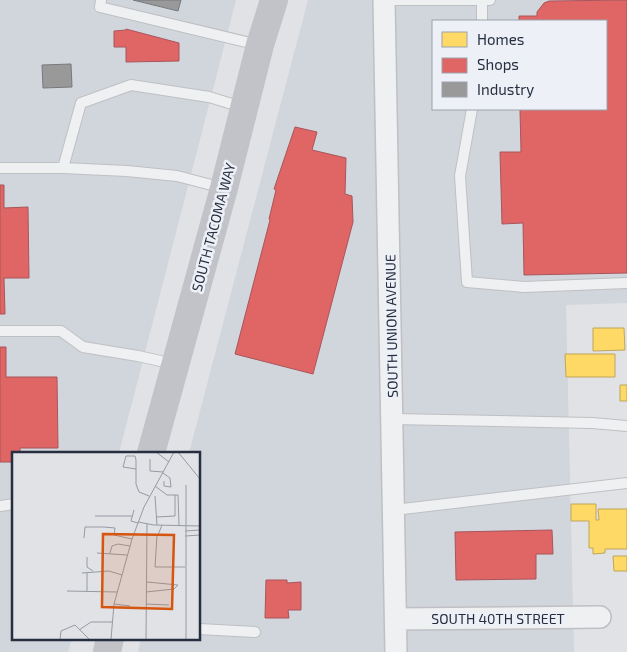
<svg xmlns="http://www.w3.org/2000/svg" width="627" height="652" font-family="'Exo 2',sans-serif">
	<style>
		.built { fill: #d1d5dc; fill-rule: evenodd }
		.homes { fill: #ffd966; stroke: #bea65b }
		.shops { fill: #e06666; stroke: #a8555b }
		.industry { fill: #999; stroke: #76797e }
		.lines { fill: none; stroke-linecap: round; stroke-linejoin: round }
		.service-casing { stroke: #bec0c3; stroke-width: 12 }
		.minor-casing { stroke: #bec0c3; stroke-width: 24 }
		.service { stroke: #eff0f2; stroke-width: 10 }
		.minor { stroke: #eff0f2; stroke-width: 21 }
		.secondary { stroke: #c1c3c9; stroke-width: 28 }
		.labels { text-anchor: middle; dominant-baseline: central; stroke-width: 5; stroke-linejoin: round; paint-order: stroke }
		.street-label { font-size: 14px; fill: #262e40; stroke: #edf0f6 }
		.inset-road { fill: none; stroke: #969aa3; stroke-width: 1 }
		.view { fill: #d55511; fill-opacity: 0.15; stroke: #d55511; stroke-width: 2.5 }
		.inset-edge { fill: none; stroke: #262e40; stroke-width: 2.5 }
	</style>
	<rect width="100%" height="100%" fill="#e0e2e5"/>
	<!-- built -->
	<path class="built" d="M0,0H236L119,453H14V638H72L68,652H0Z
		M308,0H627V303L566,305L574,652H138L141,638H199V453H189ZM433,21H606V109H433Z"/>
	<!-- homes -->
	<path class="homes" d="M593,328H624L625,350L593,351Z
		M565,354H615V377H566Z
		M620,385H627V401H620Z
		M571,504H596V520H599L598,509H627V549H605V553L593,554V548H589V521H571Z
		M613,556H627V571H614Z"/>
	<!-- shops -->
	<path class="shops" d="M627,0V273L524,275L523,223L502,224L500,152H521L520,109H606V21H519V16H537V12L544,3L549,1Z
		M126,29L179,43V61L126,62V47H114V31L126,30Z
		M295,127L317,132L312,150L346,158L345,194L352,196L353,222L313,374L235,354L270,220L269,219L276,190L274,189Z
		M0,185H4V208L28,207L29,278H4L5,314H0Z
		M0,347H6V377H57L58,448H20V453H14V462H0Z
		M552,530L553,554H536V579L456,580L455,532Z
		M266,580H287V583L301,582V610H288L289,618H265Z"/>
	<!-- industry -->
	<path class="industry" d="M133,0H181L178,11Z
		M71,64L72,87L43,88L42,65Z"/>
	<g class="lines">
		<!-- service casing -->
		<g class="service-casing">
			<path id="service" d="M101,0L100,7L259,45
				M384,0H490
				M482,1V21
				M472,109L460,176L467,282L524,287L627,283
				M0,168H63L127,171L177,176L223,188
				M63,168L81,103L131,85L209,97L242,107
				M0,331H61L83,347L138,356L174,364
				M393,419L592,423L627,426
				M0,506L14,504
				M394,510L627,483
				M199,629L255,632"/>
		</g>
		<!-- minor casing -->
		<g class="minor-casing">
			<path id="minor" d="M384,0L396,652
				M396,619L600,617"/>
		</g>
		<!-- service -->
		<use href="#service" class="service"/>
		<!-- minor -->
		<use href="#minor" class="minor"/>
		<!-- secondary -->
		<path class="secondary" d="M151,453L224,188L260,45L274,0
			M107,652L110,638"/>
	</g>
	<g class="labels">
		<!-- street labels -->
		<g class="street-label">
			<text transform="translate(213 227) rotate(-75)">SOUTH TACOMA WAY</text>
			<text transform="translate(391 326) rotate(-91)">SOUTH UNION AVENUE</text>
			<text x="498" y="618">SOUTH 40TH STREET</text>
		</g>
	</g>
	<!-- overview -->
	<g transform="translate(12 452)">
		<rect width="188" height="188" fill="#e0e2e5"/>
		<path class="inset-road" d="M144,0L157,10M166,0L188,27M138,7V19L151,20M124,17L111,15L114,4H123L124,8V32L127,40L137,44M151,21L158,26L159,35L152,34V29M143,34L155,43H163V64L144,65M163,43H166L167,73M143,44L145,73M122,58L119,69L126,71M83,64H120M126,70L142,73L188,74M173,79L188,78M134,83H146L150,73M145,83L143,115H173M173,84L188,83M72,86L73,75H92L103,76L102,83L120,87M85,101L115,103M98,101L100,94L106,92L118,94M75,105V115L81,119M70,121L97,119L110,123M75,121V139M55,139L105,140M134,140L162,137L166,133L135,130M102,152L118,154M134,152L157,153M67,178L79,170H100M48,187L49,179L63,173L77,187M99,187L102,152L120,87L132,55L162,0M134,187L135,72M174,187V33"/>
		<path class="view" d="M91,82L162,83L160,157L90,155Z"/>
		<rect width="188" height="188" class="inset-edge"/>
	</g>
	<!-- legend -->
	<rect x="432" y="20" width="175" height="90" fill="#edf0f6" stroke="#9da2ad"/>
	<rect x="442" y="32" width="25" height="15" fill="#ffd966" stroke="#9da2ad"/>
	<text x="477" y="45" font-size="15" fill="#262e40">Homes</text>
	<rect x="442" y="58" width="25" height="15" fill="#e06666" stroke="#9da2ad"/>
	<text x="477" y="70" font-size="15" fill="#262e40">Shops</text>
	<rect x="442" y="82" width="25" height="15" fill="#999999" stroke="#9da2ad"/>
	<text x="477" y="95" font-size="15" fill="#262e40">Industry</text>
</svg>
